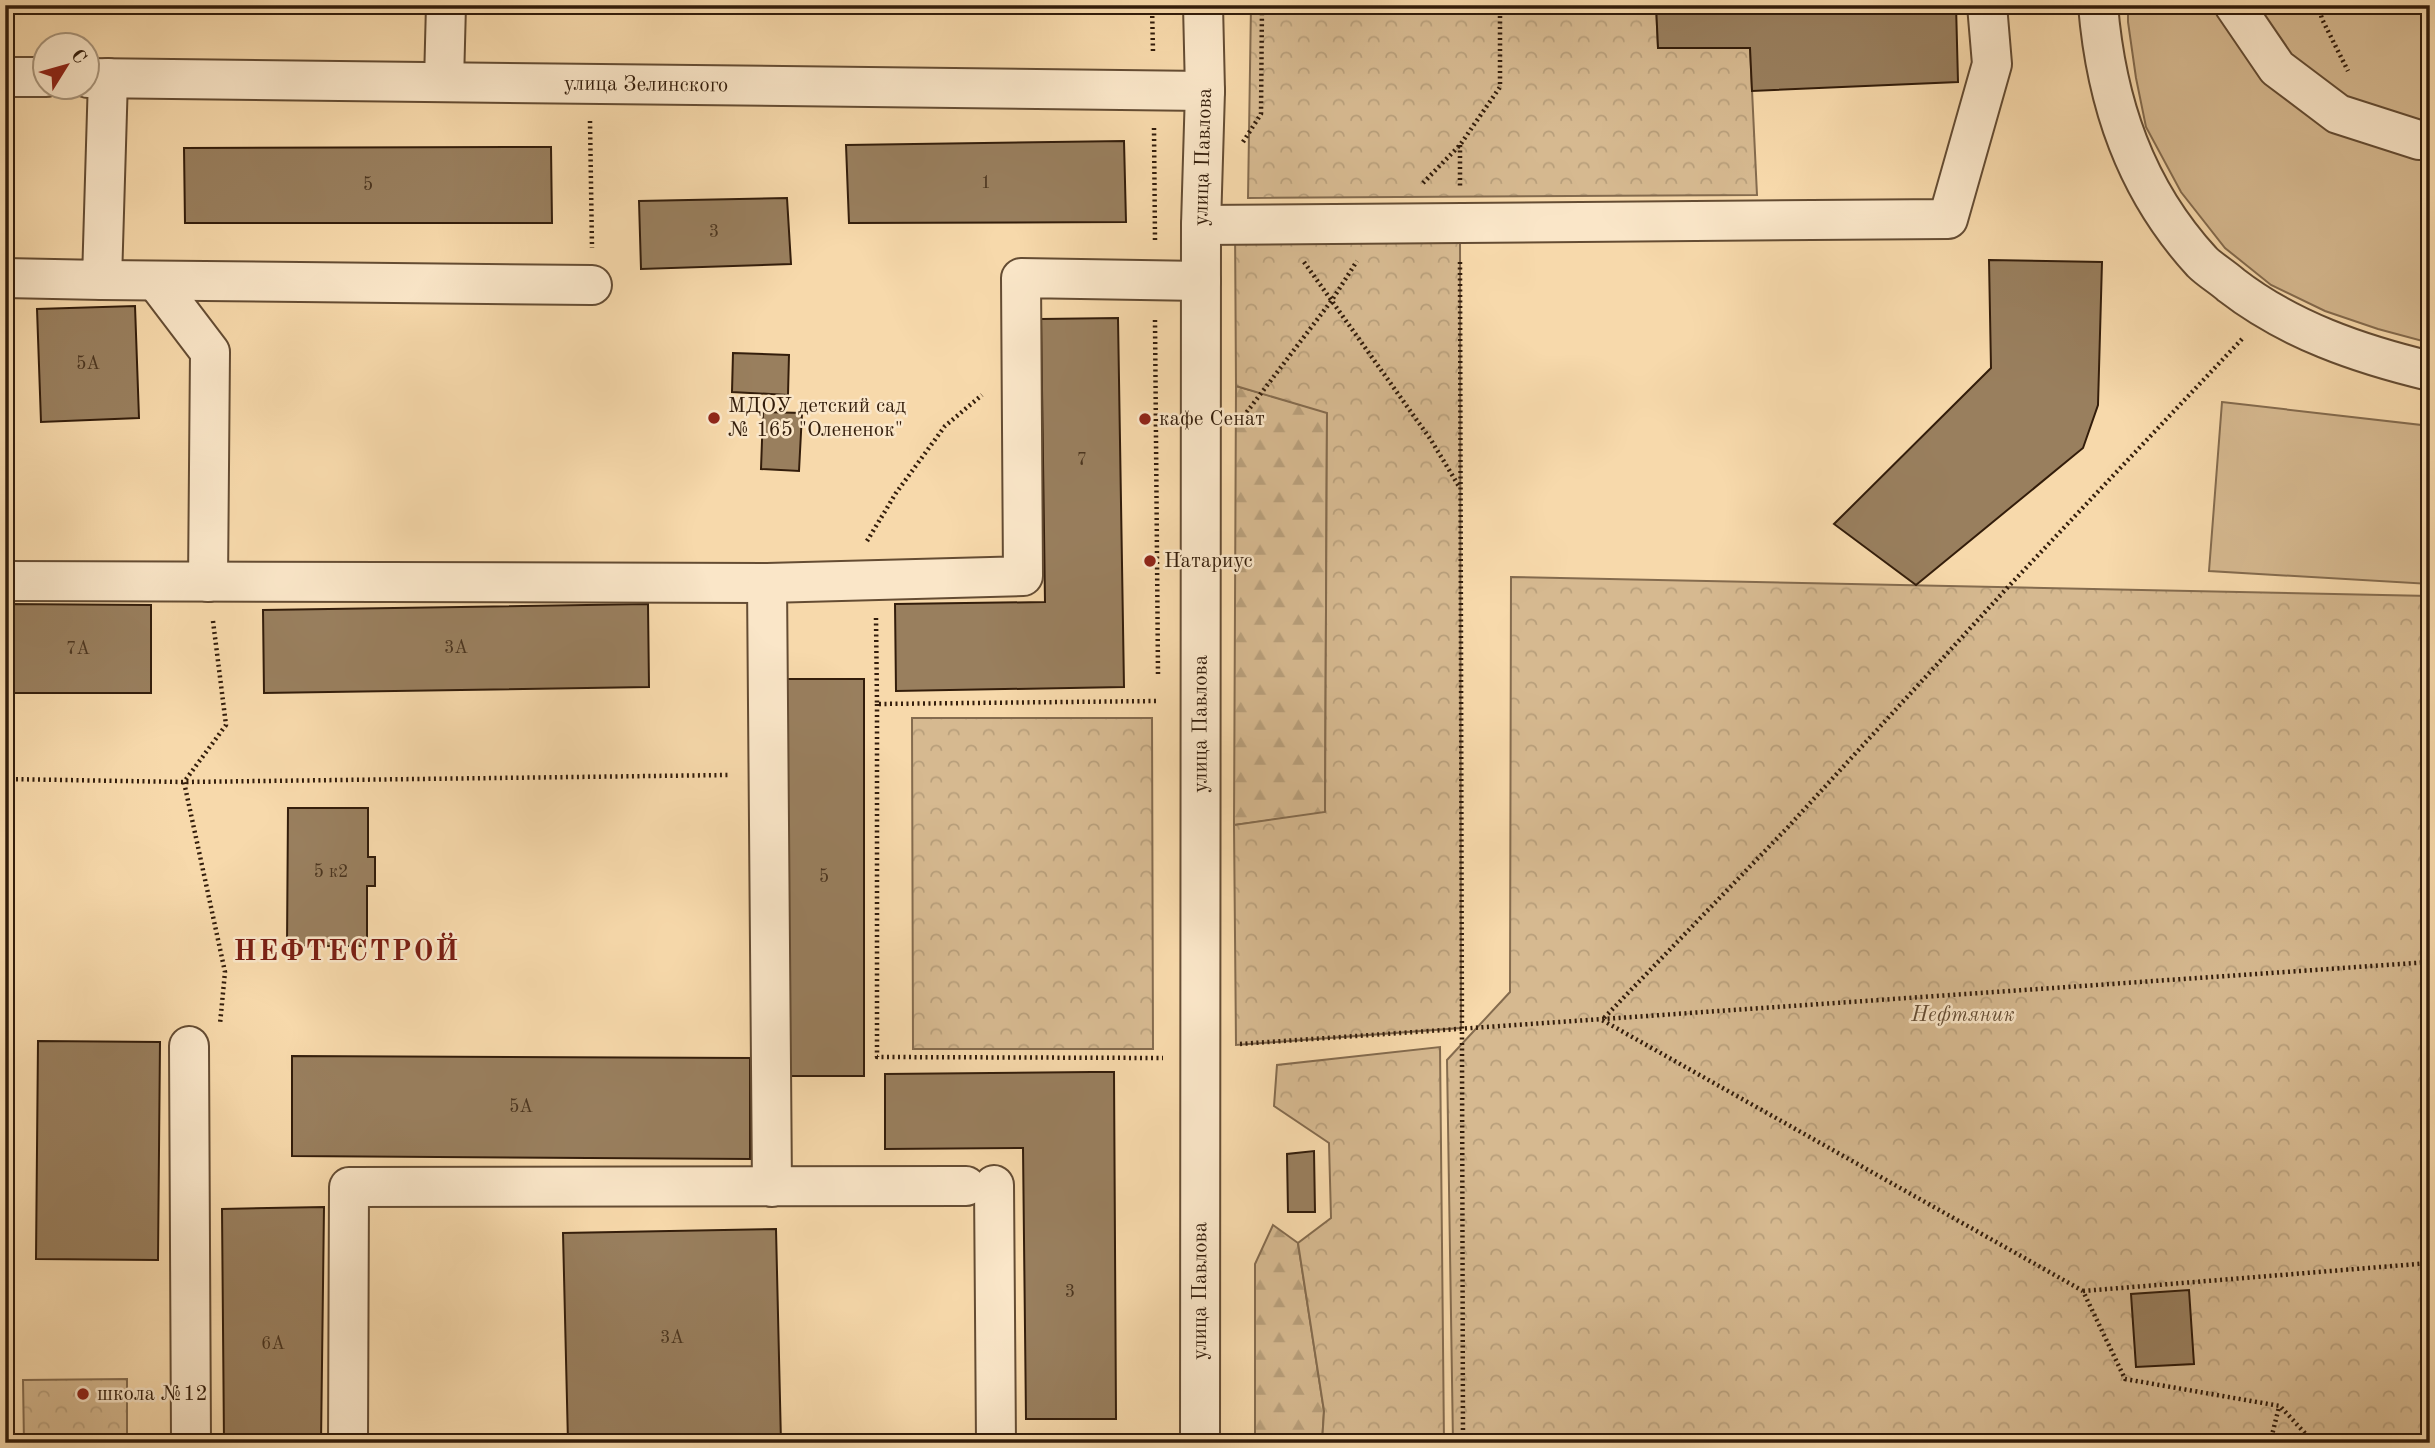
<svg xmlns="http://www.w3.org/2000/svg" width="2435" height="1448" font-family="'Old Standard TT',serif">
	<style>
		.forest { fill: url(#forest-firs); stroke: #846b4e; stroke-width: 2 }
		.park { fill: url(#park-crowns); stroke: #846b4e; stroke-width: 2 }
		.garden { fill: #d6b990; stroke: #846b4e; stroke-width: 2 }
		.building { fill: #997f5e; stroke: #331d0b; stroke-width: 2 }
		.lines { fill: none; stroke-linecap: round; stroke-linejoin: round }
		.minor-casing { stroke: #644c33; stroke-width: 42 }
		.path { stroke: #331d0b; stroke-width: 4.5; stroke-dasharray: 2 3.5; stroke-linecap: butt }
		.minor { stroke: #fae6c8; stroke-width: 38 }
		.poi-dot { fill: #8f2418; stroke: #fae6c8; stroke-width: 2.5 }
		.labels { text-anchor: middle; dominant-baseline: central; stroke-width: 5; stroke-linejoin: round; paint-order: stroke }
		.number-label { font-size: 18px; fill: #4c3620 }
		.street-label { font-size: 21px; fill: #331d0b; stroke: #fae6c8 }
		.poi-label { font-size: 21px; fill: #331d0b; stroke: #fae6c8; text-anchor: start }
		.park-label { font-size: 21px; font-style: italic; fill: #644c33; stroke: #fae6c8 }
		.district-label { font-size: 28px; font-weight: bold; letter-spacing: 2px; fill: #7a1f14; stroke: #fae6c8 }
	</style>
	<defs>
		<pattern id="forest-firs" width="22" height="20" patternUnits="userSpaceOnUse" patternTransform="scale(1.75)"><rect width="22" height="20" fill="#d6b990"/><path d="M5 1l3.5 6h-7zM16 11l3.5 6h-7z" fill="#b89f7b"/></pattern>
		<pattern id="park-crowns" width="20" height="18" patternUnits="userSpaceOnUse" patternTransform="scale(1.75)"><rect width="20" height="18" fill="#d6b990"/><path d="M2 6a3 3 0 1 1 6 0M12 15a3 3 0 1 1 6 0" fill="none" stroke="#b89f7b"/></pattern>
	</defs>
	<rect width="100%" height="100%" fill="#f7d9ab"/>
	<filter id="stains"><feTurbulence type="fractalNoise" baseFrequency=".00286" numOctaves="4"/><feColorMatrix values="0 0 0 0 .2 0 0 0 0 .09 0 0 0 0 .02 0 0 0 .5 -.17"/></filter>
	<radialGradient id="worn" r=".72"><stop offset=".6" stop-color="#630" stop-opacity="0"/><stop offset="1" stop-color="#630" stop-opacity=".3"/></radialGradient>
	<!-- forest -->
	<path class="forest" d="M1236,386L1327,412L1325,813L1234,825Z
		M1273,1225L1298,1243L1324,1411L1322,1443H1255V1264Z"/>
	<!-- park -->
	<path class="park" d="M1251,5H1656L1658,48H1750L1757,195L1248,198Z
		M1460,223L1461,1028L1236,1045L1234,825L1325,812L1327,413L1236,386L1235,225Z
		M1511,577L2430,596V1443H1453L1447,1060L1510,992Z
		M912,718H1152L1153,1049H913Z
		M1440,1047L1444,1443H1322L1324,1411L1298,1243L1331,1218L1329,1143L1274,1106L1277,1065Z
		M127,1379V1443H24L23,1380Z"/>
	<!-- garden -->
	<path class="garden" d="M2128,5H2430V343L2378,329L2325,311L2271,285L2225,248L2181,192L2146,127L2136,78L2128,22Z
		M2222,402L2430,426V584L2209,571Z"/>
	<!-- building -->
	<path class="building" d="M1656,5H1956L1958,82L1752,91L1750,48H1658Z
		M1124,141L1126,222L849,223L846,145Z
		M551,147L552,223H185L184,148Z
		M787,198L791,264L641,269L639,201Z
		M1989,260L2102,262L2098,405L2083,448L1916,585L1834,524L1991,368Z
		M135,306L139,418L41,422L37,309Z
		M1118,318L1124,687L896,691L895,604L1045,602L1041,319Z
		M733,353L789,355L788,395L732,392Z
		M763,412L802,413L799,471L761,469Z
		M5,604L151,605V693H5Z
		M648,604L649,687L264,693L263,610Z
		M784,679H864V1076H784Z
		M288,808H368V857H375V886H367V946H287Z
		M38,1041L160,1042L158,1260L36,1259Z
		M292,1056L750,1058V1159L292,1156Z
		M1092,1072H1114L1116,1419H1026L1023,1148L885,1149V1074Z
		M1314,1151L1315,1212H1288L1287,1154Z
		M324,1207L321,1443H224L222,1209Z
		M776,1229L781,1443H568L563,1233Z
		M2189,1290L2194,1364L2136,1367L2131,1294Z"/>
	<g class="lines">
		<!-- minor casing -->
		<g class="minor-casing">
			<g id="minor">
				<path d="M2098,5C2106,102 2135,189 2202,262C2210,270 2222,277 2231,285C2289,330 2359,354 2430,371"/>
				<path d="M2234,5L2277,68L2338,114L2419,140"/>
				<path d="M5,77H46"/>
				<path id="s1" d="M88,78L1205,91"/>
				<path d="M444,82L446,5"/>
				<path d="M1201,225L1948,219L1992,64L1987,5"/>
				<path d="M5,278L102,280L108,78"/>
				<path d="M102,280L592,285"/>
				<path d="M156,281L210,352L208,582"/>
				<path d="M5,581L767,583"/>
				<path d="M189,1046L191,1443"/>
				<path d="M994,1185L996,1443"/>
				<path d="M772,1187L767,583L1023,576L1021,278L1201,281"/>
				<path d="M348,1443L349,1187L966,1186"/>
				<path id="s2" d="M1200,1443L1201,225L1205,91L1203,5"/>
			</g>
		</g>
		<!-- path -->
		<path class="path" d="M5,5L406,7
			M1152,5L1153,52
			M2318,5L2322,19L2348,71
			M485,7L743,5
			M590,121L592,248
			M1154,128L1155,241
			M1243,142L1261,114L1262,5
			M1460,145V186
			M1423,183L1460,145L1500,87V5
			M1304,262L1431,440L1460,488
			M1460,262L1463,1443
			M1155,320L1158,675
			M2242,339L2008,587L1788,827L1602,1020L2083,1291L2125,1379L2280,1406L2314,1443
			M1240,421L1332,300L1357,261
			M867,541L896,493L945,426L982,395
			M876,618L877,704L1158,701
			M213,621L226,725L184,782L225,972L220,1024
			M877,704V1057L1163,1058
			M5,779L184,782L729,775
			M1240,1044L2430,962
			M2083,1291L2430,1263
			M2270,1443L2279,1407"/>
		<!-- minor -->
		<use href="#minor" class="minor"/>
	</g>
	<!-- markers -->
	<g class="poi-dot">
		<circle cx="714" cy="418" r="7"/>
		<circle cx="1145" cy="419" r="7"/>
		<circle cx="1150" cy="561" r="7"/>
		<circle cx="83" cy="1394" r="7"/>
	</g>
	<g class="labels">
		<!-- number labels -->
		<g class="number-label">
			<text x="986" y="183">1</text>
			<text x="368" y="185">5</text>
			<text x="714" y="232">3</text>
			<text x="88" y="364">5А</text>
			<text x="1082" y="460">7</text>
			<text x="456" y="648">3А</text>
			<text x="78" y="649">7А</text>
			<text x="331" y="872">5 к2</text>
			<text x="824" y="877">5</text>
			<text x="521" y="1107">5А</text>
			<text x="1070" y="1292">3</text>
			<text x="672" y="1338">3А</text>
			<text x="273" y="1344">6А</text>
		</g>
		<!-- street labels -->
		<g class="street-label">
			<text stroke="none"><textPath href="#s1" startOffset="558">улица Зелинского</textPath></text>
			<text stroke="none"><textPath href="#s2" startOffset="1286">улица Павлова</textPath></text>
			<text stroke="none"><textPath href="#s2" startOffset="719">улица Павлова</textPath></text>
			<text stroke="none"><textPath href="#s2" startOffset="152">улица Павлова</textPath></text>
		</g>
		<!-- poi labels -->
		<g class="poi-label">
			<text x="728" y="406">МДОУ детский сад<tspan x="728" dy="24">№ 165 "Олененок"</tspan></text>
			<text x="1159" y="419">кафе Сенат</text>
			<text x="1164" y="561">Натариус</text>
			<text x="97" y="1394">школа №12</text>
		</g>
		<!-- park labels -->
		<g class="park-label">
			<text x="1963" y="1015">Нефтяник</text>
		</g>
		<!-- district labels -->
		<g class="district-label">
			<text x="347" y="953">НЕФТЕСТРОЙ</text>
		</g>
	</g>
	<!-- margin -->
	<rect width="2435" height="1448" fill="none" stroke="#f7d9ab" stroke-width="28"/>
	<rect x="7" y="7" width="2421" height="1434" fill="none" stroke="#331d0b" stroke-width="3.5"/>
	<rect x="14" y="14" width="2407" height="1420" fill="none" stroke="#331d0b" stroke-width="2"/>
	<!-- north arrow -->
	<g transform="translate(66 66) rotate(53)"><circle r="33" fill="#fae6c8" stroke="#aa967c" stroke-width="2"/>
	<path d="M0-5L12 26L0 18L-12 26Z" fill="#8f2418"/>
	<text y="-10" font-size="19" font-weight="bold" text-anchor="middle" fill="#331d0b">С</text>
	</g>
	<rect width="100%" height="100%" filter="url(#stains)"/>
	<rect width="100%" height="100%" fill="url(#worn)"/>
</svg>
